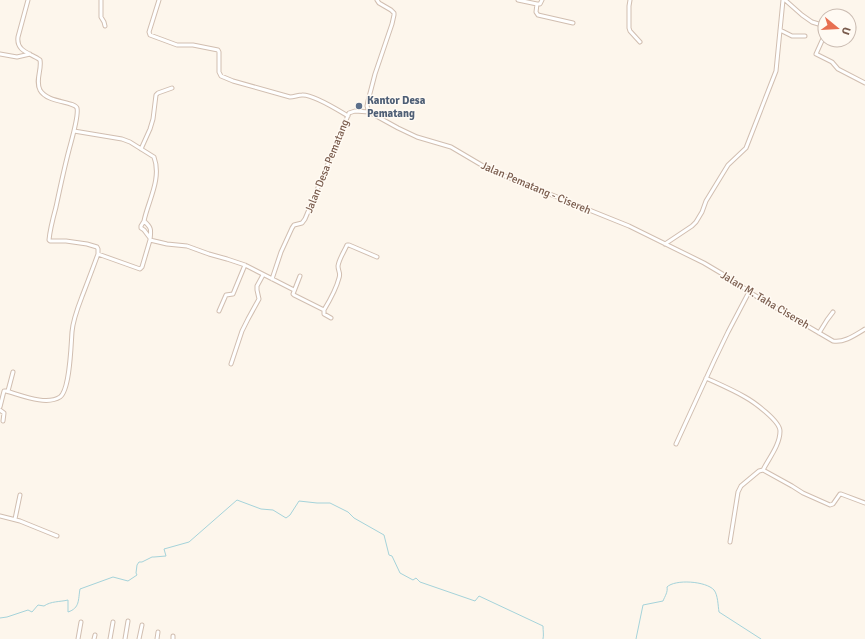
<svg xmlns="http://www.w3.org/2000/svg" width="865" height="639" font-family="Signika,sans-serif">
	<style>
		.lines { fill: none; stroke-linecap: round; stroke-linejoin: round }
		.stream { stroke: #a5d3da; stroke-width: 1 }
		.street-casing { stroke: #d1beb0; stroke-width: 5 }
		.street { stroke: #fff; stroke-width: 3 }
		.service-dot { fill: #5c6f8a; stroke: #fffaf3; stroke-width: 1.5 }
		.labels { text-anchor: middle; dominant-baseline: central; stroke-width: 3; stroke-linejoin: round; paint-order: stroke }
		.service-label { font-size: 11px; font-weight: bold; fill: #4e5e75; stroke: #fffaf3; text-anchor: start }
		.street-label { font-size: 11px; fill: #7a5c4d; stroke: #fffaf3 }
	</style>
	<rect width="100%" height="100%" fill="#fdf6ec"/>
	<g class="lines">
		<!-- stream -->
		<path class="stream" d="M0,618L7,617L28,610L32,612L38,605L44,606C51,601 60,602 68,600V612C80,608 78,600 80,589L113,577L128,581L137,575L136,573L137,565L139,562H142L152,557H154L166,556L164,549L189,542L237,500L261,509L273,510L286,518L290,515L299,501L317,503H330L348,512L354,518L384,535L389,555L392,556L400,573L413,580L416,578L420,582L475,601L479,596L543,626C543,631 544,635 543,639
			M636,639L643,605L663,601C665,596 668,592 667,587C675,579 706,581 714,590C718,595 718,606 719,612L761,639"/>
		<!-- street casing -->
		<g class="street-casing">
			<path id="street" d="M101,0V17L104,22L105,26
				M159,0L149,32L150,35L177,45H193L218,50L219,52V72L221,76L233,81L290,97C294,97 298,95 302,95C313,94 338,110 348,116
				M377,0L379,3L391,10L394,13V15L392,24L375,74L368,101L367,106L369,112L398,128L417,137L451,147L490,170L629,226L704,263L736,282L749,292L833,341C844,343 855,335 865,329
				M518,0L537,4H540L542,0
				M630,0L629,6V28L630,31L640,42
				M785,0L802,15L812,22L825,26
				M537,4L536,12L538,15L573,23
				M780,30L792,36H805
				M825,34L816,54L832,62L838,69L865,83
				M0,54L17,57L30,54
				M74,131L122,139L130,142L154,157C162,179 148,201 144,221C152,228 151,230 150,240
				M141,149L150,129L153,119L156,95L158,93L172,88
				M144,221L141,226V228L144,230L150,238
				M665,244L692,226L696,222L702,212L706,201L728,165L746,148L776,71L783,0
				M98,254L140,269L142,267L150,240L167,244L187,246L209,254L227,259L245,265L294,290
				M300,276L293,294L294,295L324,310V314L331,318
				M272,279L281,252L292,228L294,225L302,223L305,219L349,113L355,111L369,112
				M324,310C330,300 336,290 339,278C341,273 338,271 338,266C339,259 344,252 347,245H349L377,257
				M219,311L226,295L233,294L245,265
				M819,333L827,320L833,312
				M231,364L242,331L248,319L259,299L257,290V286L263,275
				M706,378C719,384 733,390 745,397C754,402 780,421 780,431C780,445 769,458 763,470L759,471L741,486L738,492L730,542
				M8,391L13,372
				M0,407L4,391H6C21,395 46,406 60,397C70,390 71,345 72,332C73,319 78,307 83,294C88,281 93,268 98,254V249L97,247L87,244L66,241H50L49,240C50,229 53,218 56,207C60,188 64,169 69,150C71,142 79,116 77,108C74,101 47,103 40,90C35,80 42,70 40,60C31,53 16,52 18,37L28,0
				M0,410L4,413L3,421
				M676,444L715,359L728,332L749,292
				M763,470L792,486L803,493L830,505L833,504L840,494H841L865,503
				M0,516L20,521L57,536
				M15,519L20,495
				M78,639L81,622
				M94,639L95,635
				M110,639L113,622
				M125,639L128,621
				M139,639L142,625
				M157,639L158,632
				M173,639V636"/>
		</g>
		<!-- street -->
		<use href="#street" class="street"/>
	</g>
	<!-- markers -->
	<circle class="service-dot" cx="359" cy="106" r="4"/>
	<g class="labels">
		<!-- service labels -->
		<g class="service-label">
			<text x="367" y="100">Kantor Desa<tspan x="367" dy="13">Pematang</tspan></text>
		</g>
		<!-- street labels -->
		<g class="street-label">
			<text transform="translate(327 166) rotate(-68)">Jalan Desa Pematang</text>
			<text transform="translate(536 188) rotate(23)">Jalan Pematang - Cisereh</text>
			<text transform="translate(765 300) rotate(31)">Jalan M. Taha Cisereh</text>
		</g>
	</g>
	<!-- north arrow -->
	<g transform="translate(837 28) rotate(108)"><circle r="19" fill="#fffaf3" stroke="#cabbb1"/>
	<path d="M0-3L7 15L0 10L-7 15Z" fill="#e76f51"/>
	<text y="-6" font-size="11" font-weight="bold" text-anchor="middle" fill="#7a5c4d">U</text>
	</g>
</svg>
